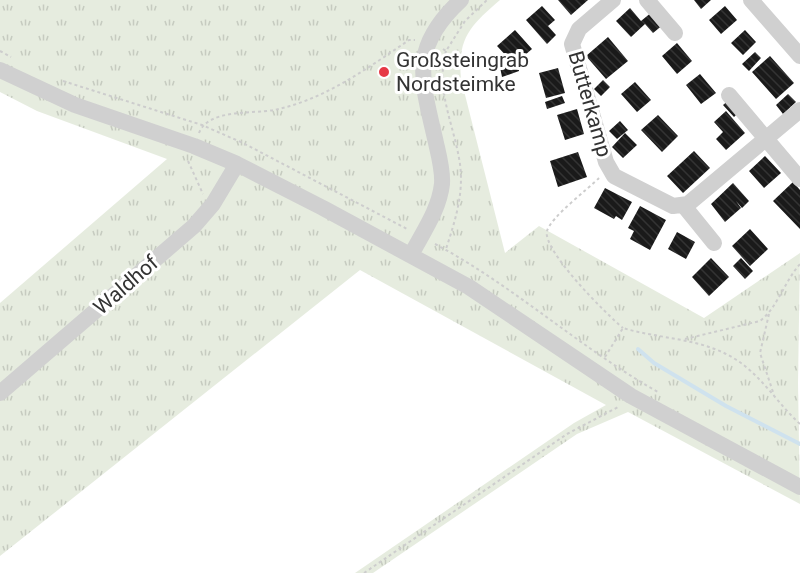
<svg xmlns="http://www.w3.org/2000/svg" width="800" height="573" font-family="Roboto,sans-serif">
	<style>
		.grass { fill: url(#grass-tufts) }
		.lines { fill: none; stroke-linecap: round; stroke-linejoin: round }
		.stream { stroke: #cfe2ee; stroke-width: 4 }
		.building { fill: url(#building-back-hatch) }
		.path { stroke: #cdcdcd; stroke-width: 2; stroke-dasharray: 3 3; stroke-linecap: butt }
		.minor { stroke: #d0d0d0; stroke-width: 16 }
		.poi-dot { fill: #e63946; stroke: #fff; stroke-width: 2 }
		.labels { text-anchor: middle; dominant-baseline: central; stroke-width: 6; stroke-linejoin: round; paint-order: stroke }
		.poi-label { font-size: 21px; fill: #333; stroke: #fff; text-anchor: start }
		.street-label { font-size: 21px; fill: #333; stroke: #fff }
	</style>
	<defs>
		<pattern id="grass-tufts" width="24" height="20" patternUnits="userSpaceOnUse" patternTransform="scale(1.5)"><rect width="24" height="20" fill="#e6ecdf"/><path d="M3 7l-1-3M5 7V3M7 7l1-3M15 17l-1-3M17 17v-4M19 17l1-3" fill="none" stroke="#c6cbc0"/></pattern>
		<pattern id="building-back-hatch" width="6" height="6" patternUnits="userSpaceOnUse" patternTransform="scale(1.5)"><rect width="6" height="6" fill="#1a1a1a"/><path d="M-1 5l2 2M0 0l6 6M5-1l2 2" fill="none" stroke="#333"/></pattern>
	</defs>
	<rect width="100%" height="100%" fill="#fff"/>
	<!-- grass -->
	<path class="grass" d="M0,0H500C471,25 457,38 461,79L505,253L539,226L704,318L800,253L798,383L800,504L628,412L577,434L373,573H355L574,423L606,405L360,270L0,556V303L167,159L37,111L0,92Z"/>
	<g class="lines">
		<!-- stream -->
		<path class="stream" d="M638,349L654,363L726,406L800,444"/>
	</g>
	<!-- building -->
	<path class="building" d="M558,0H588L571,15Z
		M694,0H711L701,9Z
		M542,6L555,20L548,26L556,35L547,44L526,20Z
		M725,6L737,20L721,34L709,20Z
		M630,8L641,21L652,12L664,24L653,33L645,24L631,37L616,21Z
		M515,30L532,49L518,61L519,71L502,77L500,67L509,59L497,46Z
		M745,30L756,42L743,55L731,43Z
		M608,37L628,61L606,79L586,56Z
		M677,43L692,61L677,74L662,56Z
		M755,52L761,58L749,71L742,64Z
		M770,56L794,83L776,99L752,72Z
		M558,68L565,93L546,98L539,73Z
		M700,74L716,93L701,104L686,85Z
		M603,80L610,87L601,96L594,89Z
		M635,82L651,100L637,112L621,94Z
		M788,94L796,102L783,114L776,105Z
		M562,96L565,103L547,109L545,102Z
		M729,100L739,112L734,117L723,105Z
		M577,109L584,134L565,140L557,115Z
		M726,111L745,133L726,150L716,139L723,132L714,122Z
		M658,115L678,136L662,152L641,130Z
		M620,121L628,130L617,139L609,131Z
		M625,133L637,145L623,158L612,147Z
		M694,151L710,168L683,193L667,176Z
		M578,152L587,177L558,187L550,161Z
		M765,156L781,173L764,188L749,171Z
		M793,182L800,190V229L773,201Z
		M733,183L749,201L742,208L736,201L741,208L725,222L711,204Z
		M605,188L632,202L622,220L616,216L614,219L594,208Z
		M640,206L666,220L650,250L630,239L634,231L628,228Z
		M750,229L768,249L750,266L732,246Z
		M677,232L695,242L686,259L668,249Z
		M711,258L729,277L709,296L692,277Z
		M741,258L753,271L745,279L733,266Z"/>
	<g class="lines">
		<!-- path -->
		<path class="path" d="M443,49L446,51L465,21L487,0
			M0,51L11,57
			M446,51C435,90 454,124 460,164C464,194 455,221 446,249
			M63,81L202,125L243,143L409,230
			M199,133C208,109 251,114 274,110C324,100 368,68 409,40H415
			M188,161L203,194
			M599,178C588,189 551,217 547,231C542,250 607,315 623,328
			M435,244C514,286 580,348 658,392
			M769,314L760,353L774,395
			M685,339L760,321C778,307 784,282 800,264
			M605,357L623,328C659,339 702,338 735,359C761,375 778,404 800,424
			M364,573L567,434L620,406"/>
		<!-- minor -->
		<path class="minor" d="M613,0L579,29L572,44L606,162L614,176L673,206L688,204L800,110
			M647,0L675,33
			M751,0L800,56
			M0,70L75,105L194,146L237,164L323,208L469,287L631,396L800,487
			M729,95L800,179
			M684,206L714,243
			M411,255C423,232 439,210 442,184C443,171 439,156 436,143C422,80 408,49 461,0
			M0,393L194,226L213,204L237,164"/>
	</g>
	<!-- markers -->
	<circle class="poi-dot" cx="384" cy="72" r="6"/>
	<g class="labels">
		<!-- poi labels -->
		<g class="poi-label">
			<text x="396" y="60">Großsteingrab<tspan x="396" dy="24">Nordsteimke</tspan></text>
		</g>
		<!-- street labels -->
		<g class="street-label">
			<text transform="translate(590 104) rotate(74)">Butterkamp</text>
			<text transform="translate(126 285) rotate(-41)">Waldhof</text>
		</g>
	</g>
</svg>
